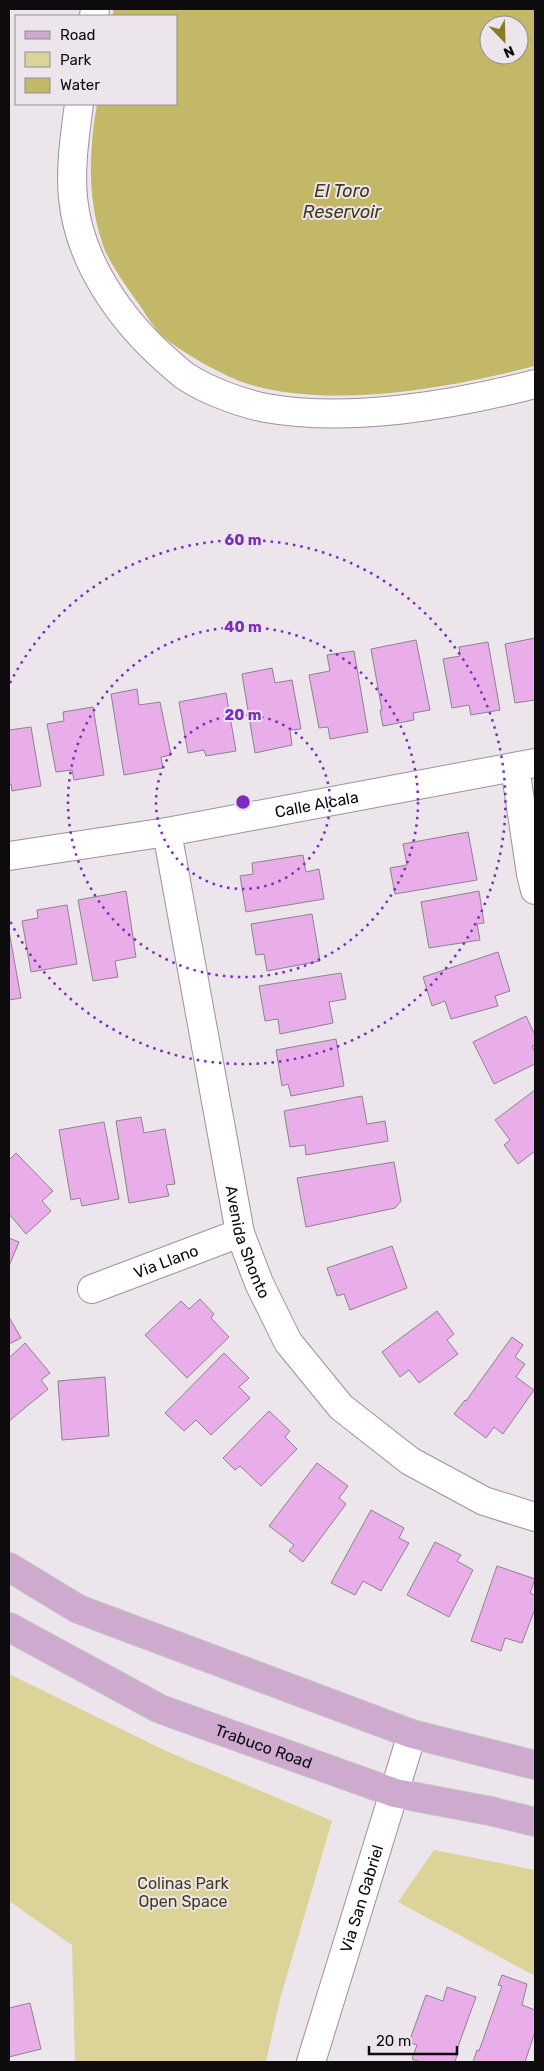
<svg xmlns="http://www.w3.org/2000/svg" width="544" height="2071" font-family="Rubik,sans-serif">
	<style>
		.green { fill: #dbd397 }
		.water { fill: #c3b867; fill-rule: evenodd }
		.building { fill: #e9aeea; stroke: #8a848a }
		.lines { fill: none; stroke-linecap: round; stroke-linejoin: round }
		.minor-casing { stroke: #9a939a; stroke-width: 30 }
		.major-casing { stroke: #c5c4c5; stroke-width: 30 }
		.minor { stroke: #fff; stroke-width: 28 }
		.major { stroke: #ceaace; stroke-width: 28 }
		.ring { fill: none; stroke: #7b2cbf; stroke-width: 2.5; stroke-dasharray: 2.5 5 }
		.labels { text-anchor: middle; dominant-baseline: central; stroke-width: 4; stroke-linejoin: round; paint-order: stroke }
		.street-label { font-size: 16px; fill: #0d0b0d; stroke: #ece5ec }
		.park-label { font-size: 16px; fill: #413d19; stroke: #ece5ec }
		.water-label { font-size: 18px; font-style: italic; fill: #3f3b17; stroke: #ece5ec }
		.centre { fill: #7b2cbf; stroke: #ece5ec; stroke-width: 2.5 }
		.ring-label { font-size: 15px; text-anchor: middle; font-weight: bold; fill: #7b2cbf; stroke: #ece5ec; stroke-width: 4; stroke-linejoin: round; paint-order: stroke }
	</style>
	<rect width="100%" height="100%" fill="#ece5ec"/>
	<!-- green -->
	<path class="green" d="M9,1674L166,1751L332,1821L280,1999L266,2062H75L72,1945L9,1901Z
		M434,1850L535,1870V1976L398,1902Z"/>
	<!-- water -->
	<path class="water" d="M114,9H535V366C450,388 330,410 245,383C224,376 183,353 166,339C154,330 145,312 136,300C126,286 106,258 102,242C87,196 89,150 97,104H176V16H112ZM489,25H519V55H489Z"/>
	<!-- building -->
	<path class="building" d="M535,638V700L515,703L505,644Z
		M416,640L430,710L413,713L414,720L383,726L380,710H382L371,649Z
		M488,642L500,710L471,715L469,705L452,708L443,659L460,656L459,647Z
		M354,651L368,732L330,739L328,727L319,728L309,675L330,671L327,655Z
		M272,668L275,683L292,680L301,729L290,730L292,745L255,753L242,674Z
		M137,689L139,705L160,702L171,755L161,757L163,768L124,775L111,694Z
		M226,693L236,751L206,756L204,750L188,753L179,702Z
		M93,707L104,775L74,780L72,770L56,772L47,724L64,721L63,712Z
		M31,727L41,786L12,791L11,784H9V730Z
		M468,832L477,880L395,894L390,868L407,865L403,844Z
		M303,855L306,872L319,869L324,899L246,912L240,876L253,874L252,863Z
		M126,891L136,957L115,961L118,977L93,981L78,900Z
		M479,891L484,923L477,924L480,940L429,948L421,902Z
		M67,905L77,964L31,972L22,921L38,918L37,910Z
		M312,914L320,961L267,971L264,954L256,955L251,924Z
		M9,931L21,998L9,1000Z
		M498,952L510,991L495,996L498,1006L451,1019L445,1001L432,1006L423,977Z
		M341,973L346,999L329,1002L333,1023L280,1034L278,1019L265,1021L259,986Z
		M526,1016L535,1035V1045L532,1046L535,1052V1064L494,1084L473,1042Z
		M336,1039L344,1086L291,1096L288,1084L282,1086L276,1050Z
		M535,1090V1151L518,1164L504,1145L510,1140L495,1120Z
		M362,1096L367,1124L385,1121L388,1141L306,1155L305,1145L290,1147L284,1111Z
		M141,1117L144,1133L165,1129L175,1184L166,1185L169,1196L129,1203L116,1121Z
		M104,1122L119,1199L82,1206L80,1198L71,1200L59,1130Z
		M16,1153L53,1191L42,1201L51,1211L26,1234L9,1214V1160Z
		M394,1162L401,1201L395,1208L306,1227L297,1178Z
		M9,1238L19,1242L9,1266Z
		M392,1246L407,1288L350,1310L344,1294L337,1296L327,1268Z
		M200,1299L214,1314L211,1318L229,1337L187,1378L145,1335L181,1301L189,1309Z
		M437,1311L454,1334L447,1340L458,1354L419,1383L409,1370L400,1377L382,1352Z
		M9,1317L21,1338L9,1344Z
		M512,1337L523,1345L515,1357L525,1364L516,1377L534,1390L503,1434L494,1427L486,1438L454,1414L465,1400L466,1401Z
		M25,1343L50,1373L41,1380L48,1389L9,1421V1358Z
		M224,1353L249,1378L239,1387L250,1398L211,1435L196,1420L184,1431L165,1413Z
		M105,1377L109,1436L62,1440L58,1381Z
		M269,1411L290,1431L285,1437L297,1449L261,1486L240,1466L235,1470L223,1458Z
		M317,1463L348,1486L339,1498L346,1504L303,1562L289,1551L294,1545L269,1526Z
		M371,1510L404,1528L399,1538L409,1543L381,1591L363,1581L355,1595L331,1583Z
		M435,1542L461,1555L457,1561L473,1570L449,1617L407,1595Z
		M497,1566L535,1579L530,1593L535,1595V1609L522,1643L505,1638L501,1651L471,1641Z
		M502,1975L527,1984L522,2005L535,2010V2032L525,2062H473L477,2050L479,2051L502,1986L498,1985Z
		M447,1987L476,1997L455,2055H457L455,2062H420L412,2059L417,2045L409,2042L426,1995L443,2001Z
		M30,2003L41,2049L9,2057V2008Z"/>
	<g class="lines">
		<!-- minor casing -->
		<g class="minor-casing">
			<g id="minor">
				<path d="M94,16L95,9"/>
				<path d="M79,104C75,135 70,166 73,198C79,260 119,318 165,359C171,364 178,371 185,376C206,390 240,403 266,408C349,423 454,405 535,384"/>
				<path d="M515,767L531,874L535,890"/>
				<path id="s1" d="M167,832L240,1233L259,1283L288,1342L341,1407L410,1461L484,1501L535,1517"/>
				<path id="s2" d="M9,856L167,832L535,763"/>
				<path id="s3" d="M92,1289L240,1233"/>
				<path id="s4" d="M311,2062L412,1734"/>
			</g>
		</g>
		<!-- major casing -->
		<g class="major-casing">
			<g id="major">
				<path d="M9,1567L78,1609L412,1734L535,1765"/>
				<path id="s5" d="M9,1627L160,1709L395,1793L490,1811L535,1822"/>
			</g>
		</g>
		<!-- minor -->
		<use href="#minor" class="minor"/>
		<!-- major -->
		<use href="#major" class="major"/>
	</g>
	<!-- distance rings -->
	<g class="ring">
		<circle cx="243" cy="802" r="87"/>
		<circle cx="243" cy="802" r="175"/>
		<path d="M10 683A262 262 0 1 1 10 921"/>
	</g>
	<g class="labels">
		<!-- street labels -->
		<g class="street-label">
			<text stroke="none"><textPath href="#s2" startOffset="312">Calle Alcala</textPath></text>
			<text stroke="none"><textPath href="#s1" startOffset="418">Avenida Shonto</textPath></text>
			<text stroke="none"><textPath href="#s3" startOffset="79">Via Llano</textPath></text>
			<text stroke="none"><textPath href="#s5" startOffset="282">Trabuco Road</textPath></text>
			<text stroke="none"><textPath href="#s4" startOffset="171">Via San Gabriel</textPath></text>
		</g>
		<!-- park labels -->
		<g class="park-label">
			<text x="183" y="1883">Colinas Park<tspan x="183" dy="18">Open Space</tspan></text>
		</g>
		<!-- water labels -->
		<g class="water-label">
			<text x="342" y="191">El Toro<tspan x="342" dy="21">Reservoir</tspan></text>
		</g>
	</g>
	<circle cx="243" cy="802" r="8" class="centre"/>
	<g class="ring-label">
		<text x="243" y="545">60 m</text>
		<text x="243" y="632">40 m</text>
		<text x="243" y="720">20 m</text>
	</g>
	<!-- border -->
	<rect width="544" height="2071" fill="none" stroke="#0d0b0d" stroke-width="20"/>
	<!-- legend -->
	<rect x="15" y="15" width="162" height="90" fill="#ece5ec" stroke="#938e93"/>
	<rect x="25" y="31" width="25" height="8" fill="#ceaace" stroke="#938e93"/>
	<text x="60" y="40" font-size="15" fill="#0d0b0d">Road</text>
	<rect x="25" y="52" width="25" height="15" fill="#dbd397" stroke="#938e93"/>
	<text x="60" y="65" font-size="15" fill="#0d0b0d">Park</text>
	<rect x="25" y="78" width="25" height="15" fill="#c3b867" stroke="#938e93"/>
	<text x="60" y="90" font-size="15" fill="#0d0b0d">Water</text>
	<!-- north arrow -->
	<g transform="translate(504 40) rotate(157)"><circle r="24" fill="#ece5ec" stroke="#938e93"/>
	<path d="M0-4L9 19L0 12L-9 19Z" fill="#887d23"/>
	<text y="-8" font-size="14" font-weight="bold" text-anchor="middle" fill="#0d0b0d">N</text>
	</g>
	<!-- scale -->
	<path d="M369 2046v8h88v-8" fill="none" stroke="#0d0b0d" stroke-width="2.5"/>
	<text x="376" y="2046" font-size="15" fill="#0d0b0d" stroke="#ece5ec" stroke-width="4" paint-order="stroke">20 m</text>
</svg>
